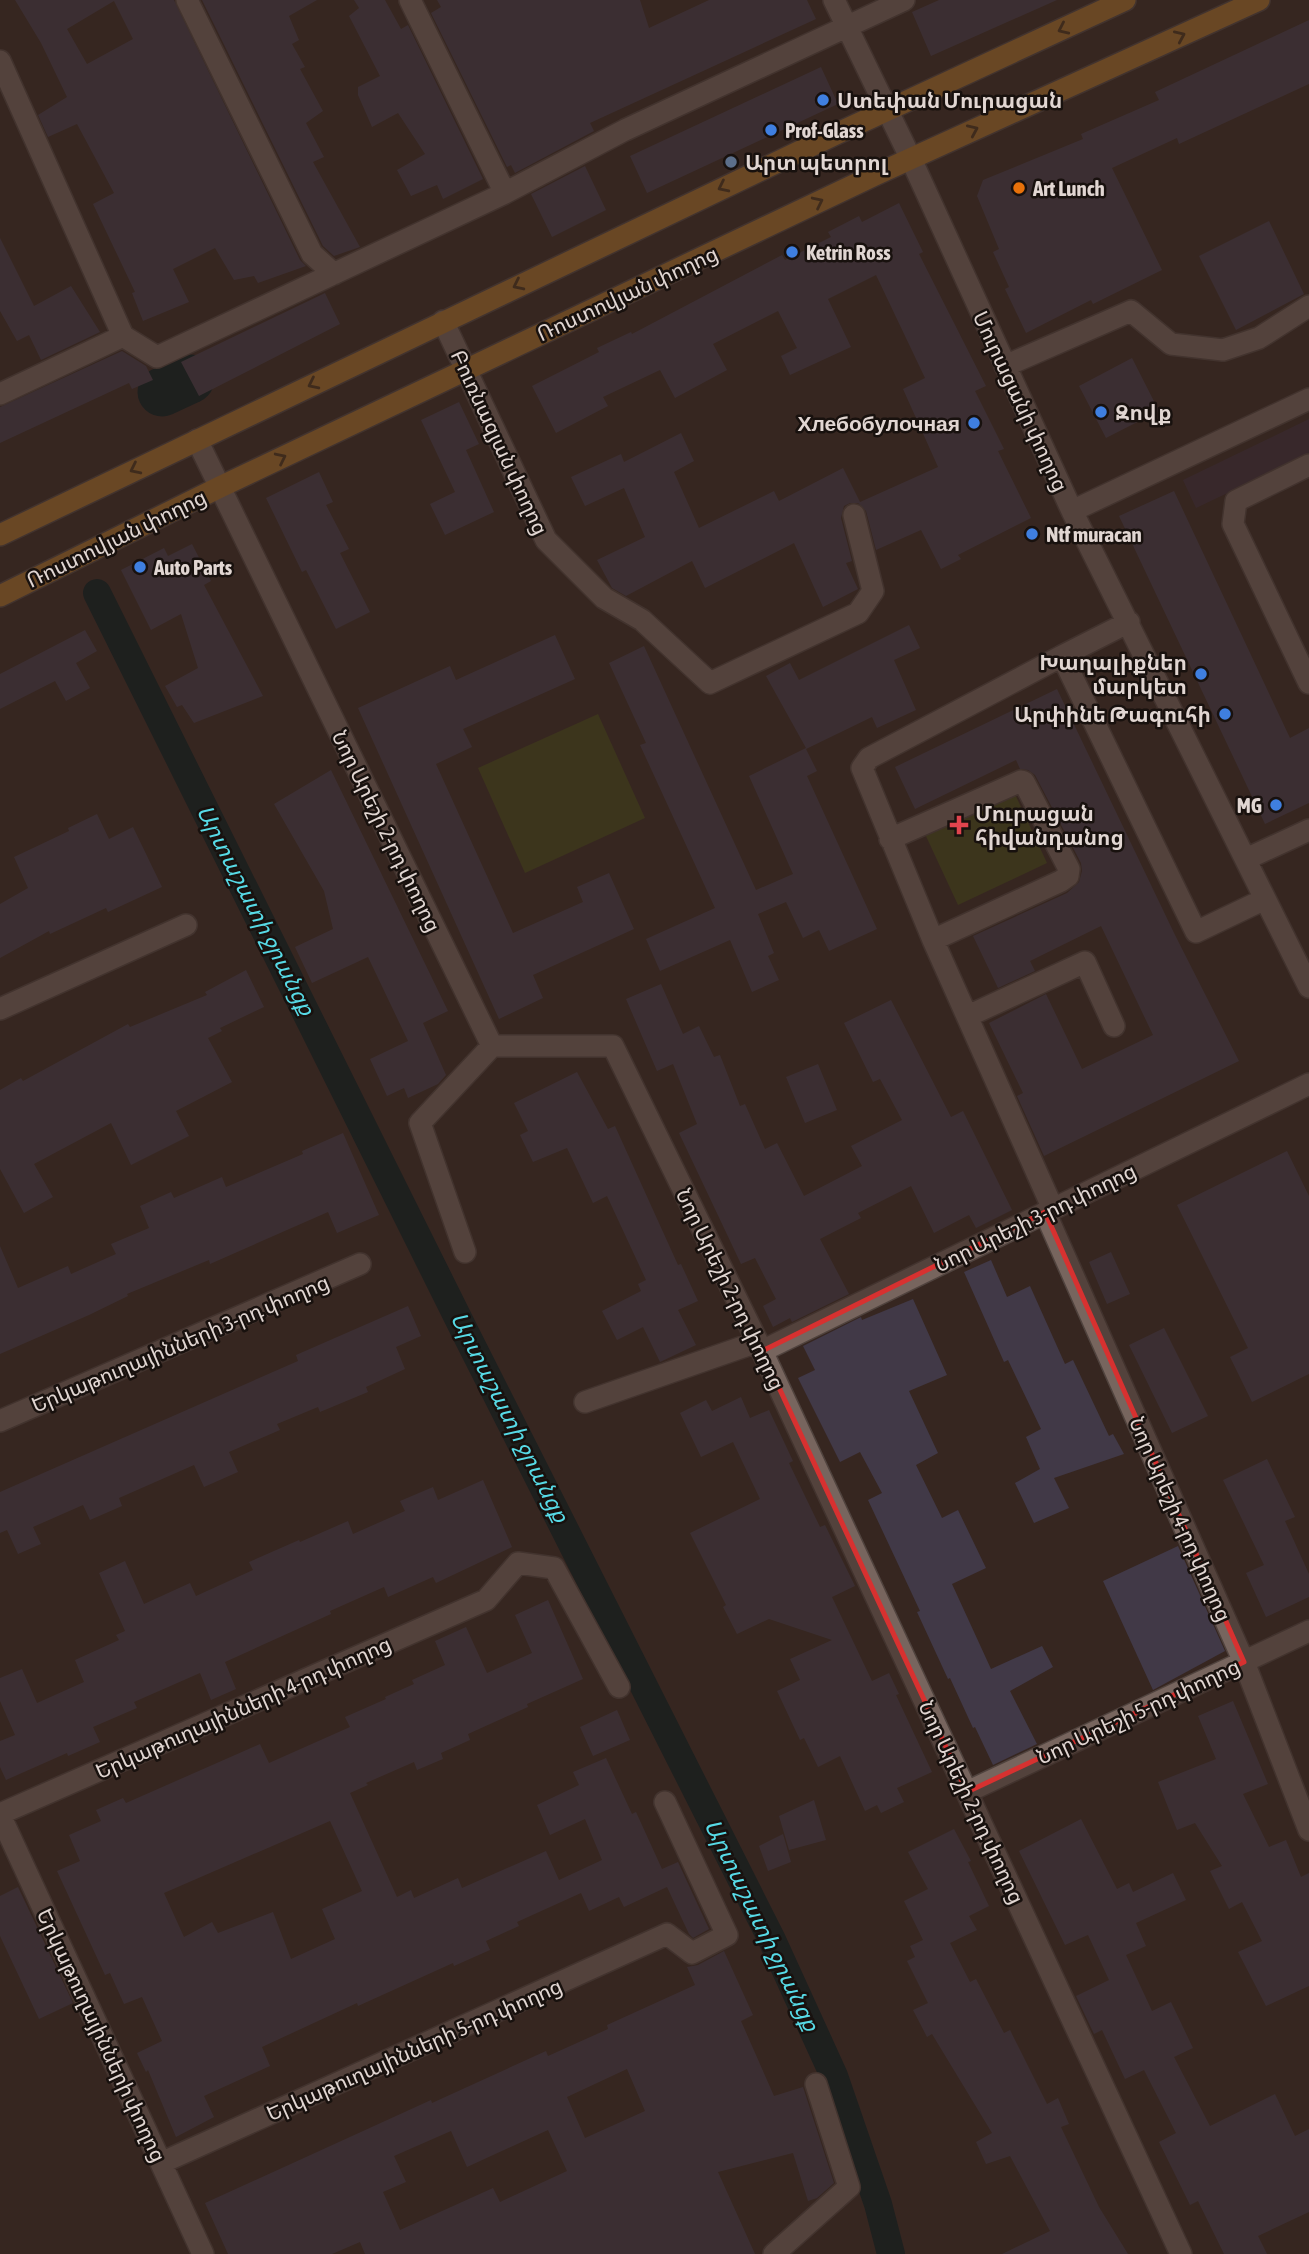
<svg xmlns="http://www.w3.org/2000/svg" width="1309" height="2254" font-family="'Asap Condensed','Noto Sans Armenian',sans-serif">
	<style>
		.industrial { fill: #3b2c39 }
		.green { fill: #434718 }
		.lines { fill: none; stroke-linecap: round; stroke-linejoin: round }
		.canal { stroke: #00191c; stroke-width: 28 }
		.river { stroke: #00191c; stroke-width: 49 }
		.building { fill: #413947; fill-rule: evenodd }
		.minor-casing { stroke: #50433e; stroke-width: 24 }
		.major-casing { stroke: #50433e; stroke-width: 24 }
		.minor { stroke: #77655e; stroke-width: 21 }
		.major { stroke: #a66f29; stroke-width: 21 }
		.oneway { stroke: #4a3217 }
		.marked { fill: none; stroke: #d73130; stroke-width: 5; stroke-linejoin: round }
		.shop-dot { fill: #3f7fe0; stroke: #18110e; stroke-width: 2.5 }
		.service-dot { fill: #5c6f8a; stroke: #18110e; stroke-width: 2.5 }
		.food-dot { fill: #e8710a; stroke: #18110e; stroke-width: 2.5 }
		.health-dot { fill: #e0444e; stroke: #18110e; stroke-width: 2.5 }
		.labels { text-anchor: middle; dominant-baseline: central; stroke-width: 5; stroke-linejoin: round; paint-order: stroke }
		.poi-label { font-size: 21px; font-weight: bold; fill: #e1d6d2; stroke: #18110e; text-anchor: start }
		.street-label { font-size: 21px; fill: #e1d6d2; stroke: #18110e }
		.water-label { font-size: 23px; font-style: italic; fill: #57dae6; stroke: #18110e }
	</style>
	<rect width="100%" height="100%" fill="#362620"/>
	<!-- industrial -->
	<path class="industrial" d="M1309,419V454L1196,508L1183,480Z"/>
	<!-- green -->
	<path class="green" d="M598,714L645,818L525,873L478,768Z
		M1014,792L1047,863L958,905L925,834Z"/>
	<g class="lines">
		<!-- canal -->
		<path class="canal" d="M97,593L465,1332L772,1940L834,2076L878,2204L891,2254"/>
		<!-- river -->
		<path class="river" d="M162,392L190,379"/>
	</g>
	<!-- building -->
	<path class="building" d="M15,0H174L300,260L306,266L258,283L254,276L234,280L215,248L173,269L189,302L143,321L132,293L135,292L93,204L114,193L77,124L48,137L38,115L67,97L41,43ZM114,1L133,39L87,64L67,29Z
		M202,0H317L289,16L299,40L292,44L305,67L300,69L323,111L306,123L324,157L313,162L360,247L334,256L323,246Z
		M354,0H385L401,29L408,25L483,179L443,199L437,185L411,196L397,170L425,154L398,113L372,127L358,95V87L380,76L349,16L359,8Z
		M437,0H640L649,28L709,0H807L816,19L590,123L594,131L515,173L511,165L507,167L431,13L441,7Z
		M939,0H1057L931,56L912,12Z
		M1309,20V84L1179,144L1177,138L1112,168L1162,270L1093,304L1091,300L1026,333L1005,289L1009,287L993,252L999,249L977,196L983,180L1083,139L1081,134L1159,100L1155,92Z
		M821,67L838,104L647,193L630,156Z
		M585,166L606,210L552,237L531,194Z
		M899,203L923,252L919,254L986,386L975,391L1004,449L998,451L1031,518L958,555L961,559L941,569L921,530L876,550L866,511L858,503H850L844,506L841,518L852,561L846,563L858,589L823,607L794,543L705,588L692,561L626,596L612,588L597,560L645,537L624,488L585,506L571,477L621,454L624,462L681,433L694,461L674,472L699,528L774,491L779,501L843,468L860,502L938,467L903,389L925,378L876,275L828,299L851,347L790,375L781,356L797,348L778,311L713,344L727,370L675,398L660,370L603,397L608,406L556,433L532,386L599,352L597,348L631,332L632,334L782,255L785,260L831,237L828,232L859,216L862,222Z
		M1269,221L1304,294L1236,330L1199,256Z
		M0,238L34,306L71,286L100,332L41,360L29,335L17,341L0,311Z
		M325,293L340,324L199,396L181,362Z
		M122,351L146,366L153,380L132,389L129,383L0,443V407Z
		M1132,358L1159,411L1106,438L1079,386Z
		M459,402L479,444L466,450L494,512L445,535L430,504L455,492L421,420Z
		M319,472L333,502L326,505L349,549L340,553L370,612L336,629L306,570L302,572L266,498Z
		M1174,491L1290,738L1309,728V803L1265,824L1119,516Z
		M192,544L211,581L204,585L263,696L194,723L182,705L177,707L165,686L198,668L181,614L151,630L121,570L164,548L168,556Z
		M909,625L920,648L894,660L916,710L877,728L872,717L806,749L817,771L807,776L877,929L829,951L819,930L803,938L786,902L758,914L774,953L768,956L779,980L752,992L730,940L660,971L646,939L715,908L640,745L646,743L609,663L644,646L756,890L793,874L749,776L806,748L766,676L790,663L799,680Z
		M85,630L97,651L76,663L90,688L66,701L55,681L0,709V674Z
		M555,635L575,679L463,729L472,747L436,764L513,933L583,902L577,887L609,873L634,929L533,975L543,998L499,1019L358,708L450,666L456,680Z
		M1057,689L1175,935L1239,1061L1044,1156L1017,1096L1023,1093L989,1023L1046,994L1082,1069L1153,1035L1101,926L1030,961L1035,971L998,988L973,936L1067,893L1079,882L1082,871L1081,863L1035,775L1028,770L1020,769L1016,760L915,809L895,767Z
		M331,770L448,1011L423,1023L446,1075L438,1084L408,1098L404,1088L387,1096L370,1059L408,1041L368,957L312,983L295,947L333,929L324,891L274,804Z
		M97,814L109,839L133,827L162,887L108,912L106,908L50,934L49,931L0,958V904L28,888L14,857L69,831L68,828Z
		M246,970L264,1007L220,1028L222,1031L208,1038L232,1082L176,1111L189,1136L131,1165L111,1123L34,1164L53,1197L24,1213L0,1169V1090L21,1078L23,1081L128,1024L130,1027L207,995L205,992Z
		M661,984L683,1034L699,1026L714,1057L720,1055L740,1106L745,1104L765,1149L777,1143L804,1196L862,1166L851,1146L902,1120L880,1079L873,1082L844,1023L891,1000L951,1117L963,1111L1012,1210L976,1228L969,1215L934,1233L911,1186L858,1213L861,1218L820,1239L849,1294L792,1322L790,1318L773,1327L763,1306L776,1299L755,1258L741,1264L679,1133L697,1124L673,1064L657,1071L626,999Z
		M818,1064L837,1110L805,1123L786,1077Z
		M577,1072L608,1129L615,1126L678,1265L681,1264L698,1301L678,1310L696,1345L660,1362L643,1327L617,1340L602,1311L641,1291L638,1284L646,1280L607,1196L593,1203L567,1148L533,1162L520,1135L528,1131L514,1103Z
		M343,1133L379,1215L337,1233L328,1212L210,1264L209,1260L127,1294L128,1296L89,1315L0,1354V1246L18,1288L68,1266L71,1274L116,1254L111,1244L149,1228L140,1206L171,1192L174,1198L222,1177L226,1187L303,1154L302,1151Z
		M1287,1151L1309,1196V1374L1252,1402L1230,1357L1248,1348L1177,1205Z
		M1111,1252L1130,1294L1107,1304L1089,1262Z
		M991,1260L1007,1297L1030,1286L1065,1364L1073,1360L1109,1436L1113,1434L1124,1454L1054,1478L1069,1508L1034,1523L1015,1483L1040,1469L1026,1437L1041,1429L1008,1360L1004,1362L964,1272Z
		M913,1299L947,1375L909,1391L938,1453L916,1465L942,1518L958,1510L986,1568L952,1584L991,1669L1042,1646L1053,1667L1010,1691L1037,1744L993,1765L975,1727L973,1728L950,1678L948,1679L917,1612L920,1611L868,1500L882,1493L860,1452L840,1462L798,1378L815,1370L803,1346L861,1317L862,1320Z
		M408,1306L421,1336L396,1347L405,1369L366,1387L368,1392L320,1412L318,1407L277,1424L280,1430L229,1452L238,1472L204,1487L194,1465L119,1498L122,1506L90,1520L83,1505L33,1527L41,1544L18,1554L7,1530L0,1533V1492L298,1361L296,1355Z
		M1164,1328L1208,1416L1172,1433L1129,1345Z
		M741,1397L750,1418L769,1410L793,1461L789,1463L820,1527L825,1525L855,1586L832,1597L872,1681L889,1673L899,1694L896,1695L932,1772L897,1788L904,1802L881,1813L877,1805L865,1811L840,1756L818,1767L804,1738L800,1740L777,1691L800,1680L790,1659L832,1640L769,1619L737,1634L723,1607L726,1605L690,1533L760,1499L733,1442L701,1457L680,1413L706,1400L712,1411Z
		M1267,1459L1295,1517L1285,1521L1309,1574V1597L1266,1617L1246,1573L1264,1565L1223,1480Z
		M483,1480L512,1547L436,1583L433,1577L388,1597L384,1587L330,1611L331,1614L225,1662L236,1689L211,1700L200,1673L134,1702L137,1708L93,1727L100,1742L68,1756L67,1753L6,1780L0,1767V1741L15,1735L0,1701V1678L22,1669L37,1703L84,1682L75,1660L119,1640L116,1635L125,1631L99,1573L125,1561L144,1604L190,1583L196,1596L253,1570L249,1562L299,1540L300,1542L348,1521L353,1534L405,1511L400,1501L433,1487L438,1500Z
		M1178,1546L1225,1651L1153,1690L1103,1581Z
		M548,1600L583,1679L527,1704L528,1707L468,1734L470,1740L441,1753L443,1759L417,1770L414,1762L366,1783L368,1785L350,1793L397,1897L411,1890L414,1898L458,1878L462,1888L546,1851L559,1880L602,1860L585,1819L550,1835L537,1805L579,1785L573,1772L606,1758L632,1814L636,1812L662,1869L678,1862L709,1929L693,1938L689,1934L667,1887L624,1907L619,1897L589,1911L581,1893L517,1922L519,1926L486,1941L490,1950L454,1966L453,1963L358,2006L357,2003L262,2047L270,2066L204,2096L214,2117L176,2137L148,2070L146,2072L137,2053L162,2041L142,1997L124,2004L110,1973L105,1975L57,1871L80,1861L69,1835L101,1821L96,1810L123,1798L126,1803L260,1744L269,1763L350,1727L345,1717L386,1699L385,1697L414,1684L412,1680L445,1665L435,1641L466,1627L487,1673L532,1653L515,1615ZM330,1821L362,1891L322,1909L335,1939L291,1959L273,1912L218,1933L212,1922L184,1937L164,1893Z
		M1233,1701L1268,1784L1243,1794L1269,1847L1286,1840L1301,1877L1309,1873V1986L1266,2006L1238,1952L1262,1941L1242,1902L1229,1909L1210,1871L1222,1866L1195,1823L1177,1830L1158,1782L1216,1759L1198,1716Z
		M617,1710L630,1740L593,1756L580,1727Z
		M814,1800L826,1840L789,1850L779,1816Z
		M1081,1819L1117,1889L1129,1883L1133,1892L1173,1873L1186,1900L1136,1923L1146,1946L1126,1955L1152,2011L1171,2002L1193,2048L1174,2057L1210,2126L1275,2094L1295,2136L1309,2129V2212L1258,2236L1267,2254H1224L1198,2201L1190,2205L1159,2142L1176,2133L1144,2070L1125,2079L1102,2030L1094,2034L1076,1996L1109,1980L1088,1935L1065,1945L1019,1851Z
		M954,1829L971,1861L968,1862L989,1906L969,1916L977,1930L950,1943L970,1982L976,1979L1004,2033L1010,2030L1047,2104L1058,2098L1069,2124L1061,2127L1099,2207L1128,2254H1002L1050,2231L1010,2156L986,2164L976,2142L992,2133L932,2034L927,2037L913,2010L928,2003L907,1961L915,1957L910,1946L923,1940L904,1901L928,1889L908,1852Z
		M783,1834L791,1862L768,1871L759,1846Z
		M18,1887L73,2003L39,2019L0,1936V1896Z
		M724,1951L753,2015L741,2021L774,2096L803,2087L834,2183L817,2198L808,2201L793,2153L718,2172L755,2254H365L360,2242L332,2254H228L205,2203L431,2100L432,2103L546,2051L548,2056L608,2029L607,2025L695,1985L687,1967L698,1965ZM627,2069L645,2111L585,2138L567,2097ZM548,2130L567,2171L500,2202L493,2188L400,2230L383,2192L406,2182L394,2156L451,2131L467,2167Z"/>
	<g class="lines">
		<!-- minor casing -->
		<g class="minor-casing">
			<path id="minor" d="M187,0L312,254L334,274
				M410,0L505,193
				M834,0L911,159L1072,511L1309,987
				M0,61L123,336
				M443,321L546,540L604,598L642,620L710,683L858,613L873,591L854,515
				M1005,366L1131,311L1171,344L1223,350L1259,338L1309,306
				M0,394L123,336L157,357L505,193L625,130L904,0
				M197,440L492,1046H613L762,1351L1181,2254
				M1309,465L1236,501L1233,524L1309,683
				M1072,511L1309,399
				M1129,622L1062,656L1196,932L1265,899
				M890,839L1021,781L1024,782L1069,869L1068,876L1061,881L933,940
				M1246,859L1309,830
				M0,1009L186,925
				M968,1016L1085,962L1114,1026
				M1053,1209L933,940L862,768L869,758L1062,656
				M1045,1212L1244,1662L1309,1830
				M465,1252L420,1123L492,1046
				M762,1351L1309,1084
				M585,1402L757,1342
				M0,1421L360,1264
				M967,1792L1309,1631
				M0,1814L486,1600L518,1563L554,1568L619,1687
				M0,1815L203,2254
				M161,2163L667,1934L692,1953L727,1935L665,1802
				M774,2254L849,2187L816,2084"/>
		</g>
		<!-- major casing -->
		<g class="major-casing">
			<path id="major" d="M0,535L836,134L1125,0
				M0,596L220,487L875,175L1259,0"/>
		</g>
		<!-- minor -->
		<use href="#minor" class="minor"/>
		<!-- major -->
		<use href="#major" class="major"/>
	</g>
	<!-- one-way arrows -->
	<defs><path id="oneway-chevron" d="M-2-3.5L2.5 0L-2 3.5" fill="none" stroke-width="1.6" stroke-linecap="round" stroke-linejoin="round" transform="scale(1.75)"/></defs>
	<g class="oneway">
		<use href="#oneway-chevron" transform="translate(1063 29) rotate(155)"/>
		<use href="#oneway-chevron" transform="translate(1180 36) rotate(-24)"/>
		<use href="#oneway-chevron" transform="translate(973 130) rotate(-24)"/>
		<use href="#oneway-chevron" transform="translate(723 187) rotate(154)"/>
		<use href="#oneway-chevron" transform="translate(818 202) rotate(-26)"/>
		<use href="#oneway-chevron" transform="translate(518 285) rotate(154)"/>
		<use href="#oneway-chevron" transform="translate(313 384) rotate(154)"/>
		<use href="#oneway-chevron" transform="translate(281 458) rotate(-26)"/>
		<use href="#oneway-chevron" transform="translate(135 469) rotate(154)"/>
	</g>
	<!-- marked area -->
	<path d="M0 0H1309V2254H0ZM1045,1212L1244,1662L967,1792L762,1351Z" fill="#362620" fill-opacity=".55" fill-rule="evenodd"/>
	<path class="marked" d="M1045,1212L1244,1662L967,1792L762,1351Z"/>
	<!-- markers -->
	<g class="shop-dot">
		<circle cx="823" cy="100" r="7"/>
		<circle cx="771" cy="130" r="7"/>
		<circle cx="792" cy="252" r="7"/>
		<circle cx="1101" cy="412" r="7"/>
		<circle cx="974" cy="423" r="7"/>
		<circle cx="1032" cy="534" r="7"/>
		<circle cx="140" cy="567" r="7"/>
		<circle cx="1201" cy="674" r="7"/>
		<circle cx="1225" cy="714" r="7"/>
		<circle cx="1276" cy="805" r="7"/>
	</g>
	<circle class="service-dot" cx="731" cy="162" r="7"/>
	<circle class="food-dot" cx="1019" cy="188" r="7"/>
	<path class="health-dot" d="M955.5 814.5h7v7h7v7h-7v7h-7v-7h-7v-7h7z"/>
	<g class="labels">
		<!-- poi labels -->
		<g class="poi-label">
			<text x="837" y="100">Ստեփան Մուրացան</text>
			<text x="785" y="130">Prof-Glass</text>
			<text x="745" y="162">Արտ պետրոլ</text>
			<text x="1033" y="188">Art Lunch</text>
			<text x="806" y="252">Ketrin Ross</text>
			<text x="1115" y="412">Զովք</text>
			<text x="960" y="423" text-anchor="end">Хлебобулочная</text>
			<text x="1046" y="534">Ntf muracan</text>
			<text x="154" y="567">Auto Parts</text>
			<text x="1187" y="662" text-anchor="end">Խաղալիքներ<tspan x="1187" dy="24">մարկետ</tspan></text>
			<text x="1211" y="714" text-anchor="end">Արփինե Թագուհի</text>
			<text x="1262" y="805" text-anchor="end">MG</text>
			<text x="975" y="813">Մուրացան<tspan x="975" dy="24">հիվանդանոց</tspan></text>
		</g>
		<!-- street labels -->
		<g class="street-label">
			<text transform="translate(627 293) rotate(-25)">Ռոստովյան փողոց</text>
			<text transform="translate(1021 401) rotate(65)">Մուրացանի փողոց</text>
			<text transform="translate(500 442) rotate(65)">Բուռնազյան փողոց</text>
			<text transform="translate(116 538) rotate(-26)">Ռոստովյան փողոց</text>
			<text transform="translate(387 831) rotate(64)">Նոր Արեշի 2-րդ փողոց</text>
			<text transform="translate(1035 1217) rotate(-26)">Նոր Արեշի 3-րդ փողոց</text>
			<text transform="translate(731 1289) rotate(64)">Նոր Արեշի 2-րդ փողոց</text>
			<text transform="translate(180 1343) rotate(-23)">Երկաթուղայինների 3-րդ փողոց</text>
			<text transform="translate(1181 1519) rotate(66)">Նոր Արեշի 4-րդ փողոց</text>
			<text transform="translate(243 1707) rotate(-24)">Երկաթուղայինների 4-րդ փողոց</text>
			<text transform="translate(1138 1711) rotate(-25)">Նոր Արեշի 5-րդ փողոց</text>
			<text transform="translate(972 1802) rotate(65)">Նոր Արեշի 2-րդ փողոց</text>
			<text transform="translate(102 2035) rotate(65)">Երկաթուղայինների փողոց</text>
			<text transform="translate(414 2049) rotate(-24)">Երկաթուղայինների 5-րդ փողոց</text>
		</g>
		<!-- water labels -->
		<g class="water-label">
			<text transform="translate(256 910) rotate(63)">Արտաշատի ջրանցք</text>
			<text transform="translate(510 1417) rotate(63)">Արտաշատի ջրանցք</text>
			<text transform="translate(762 1925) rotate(64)">Արտաշատի ջրանցք</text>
		</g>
	</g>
</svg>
